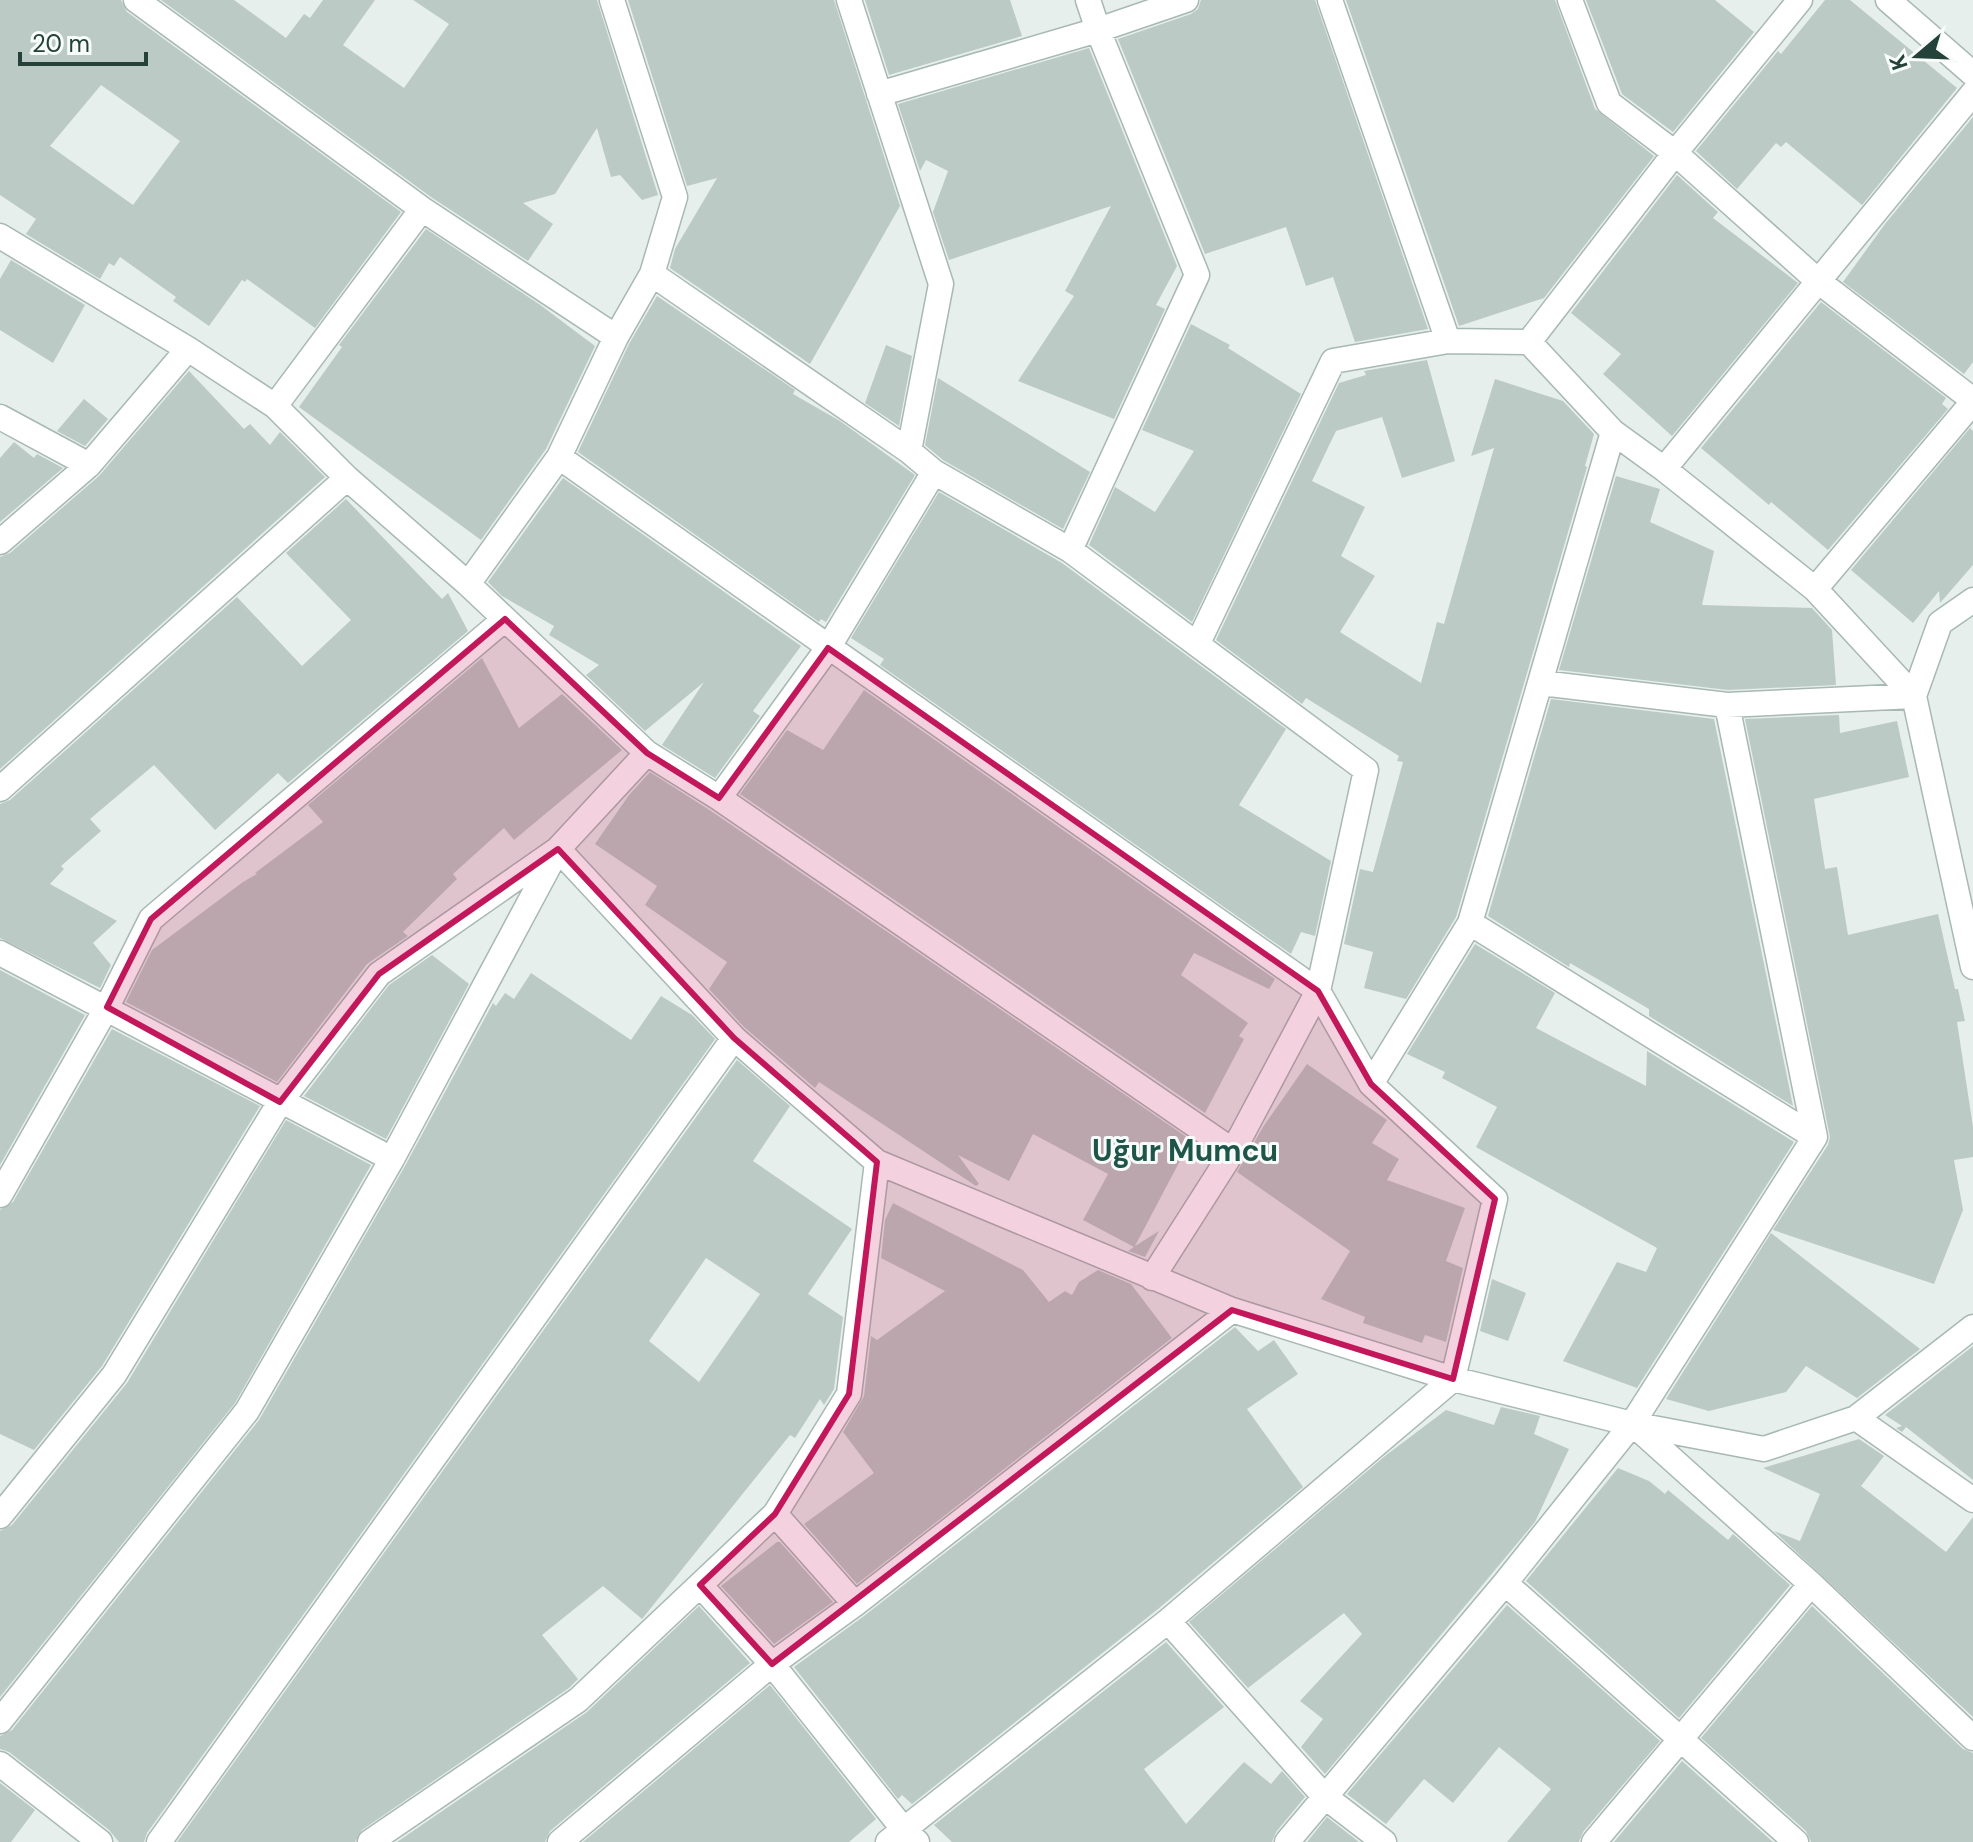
<svg xmlns="http://www.w3.org/2000/svg" width="1973" height="1842" font-family="'DM Sans',sans-serif">
	<style>
		.building { fill: #bbcac4; fill-rule: evenodd }
		.lines { fill: none; stroke-linecap: round; stroke-linejoin: round }
		.minor-casing { stroke: #a8b8b2; stroke-width: 27 }
		.minor { stroke: #fff; stroke-width: 24 }
		.marked { fill: #c2185b; fill-opacity: 0.2; stroke: #c2185b; stroke-width: 6; stroke-linejoin: round }
		.labels { text-anchor: middle; dominant-baseline: central; stroke-width: 6; stroke-linejoin: round; paint-order: stroke }
		.district-label { font-size: 30px; font-weight: bold; fill: #1f5548; stroke: #f7fbf9 }
	</style>
	<rect width="100%" height="100%" fill="#e6efeb"/>
	<!-- building -->
	<path class="building" d="M0,0H121L127,12L401,212L315,328L247,279L245,282L242,280L209,326L173,301L176,297L120,257L114,266L109,263L100,279L26,234L36,219L0,195ZM101,85L180,141L133,205L50,146Z
		M161,0H234L286,38L304,14L310,18L323,0H375L343,45L404,88L449,24L413,0H597L658,195L642,200L620,175L611,177L597,128L555,194L523,203L553,224L528,261L431,197Z
		M628,0H834L900,206L810,364L670,268L675,249L717,178L687,186Z
		M865,0H1010L1022,36L889,75Z
		M1201,0H1315L1428,329L1355,342L1333,277L1306,286L1286,227L1205,254L1118,39L1191,14L1198,9Z
		M1346,0H1555L1595,109L1654,156L1544,298L1459,326Z
		M1586,0H1715L1754,32L1673,132L1622,94Z
		M1825,0H1850L1957,88L1862,205L1786,142L1781,147L1776,143L1737,189L1696,151L1778,51L1781,54Z
		M1089,48L1177,266L1156,305L1165,309L1114,419L1018,381L1074,296L1065,291L1111,206L949,260L933,212L948,171L926,160L920,171L898,104Z
		M1973,117V362L1964,374L1843,282L1885,224Z
		M1677,175L1718,212L1713,218L1798,283L1672,436L1603,374L1621,354L1571,313Z
		M426,229L539,304L595,346L546,449L481,540L299,407L342,347L339,345Z
		M11,260L85,305L53,363L0,330V279Z
		M657,296L795,390L793,394L840,421L915,475L826,622L821,619L819,622L578,452L629,344Z
		M1821,302L1946,398L1942,404L1948,409L1828,550L1771,502L1769,505L1701,448Z
		M1191,324L1230,345L1228,348L1301,394L1192,622L1089,545L1115,487L1155,512L1194,451L1142,430Z
		M886,345L912,356L899,426L865,403Z
		M1427,360L1455,461L1402,478L1382,417L1336,431L1312,481L1365,507L1341,556L1375,576L1340,632L1421,683L1437,622L1444,624L1494,448L1471,456L1495,379L1563,401L1594,434L1585,466L1587,467L1456,917L1406,999L1364,988L1373,952L1344,944L1360,869L1373,872L1403,762L1397,761L1399,756L1306,698L1302,704L1216,640L1339,383L1366,375L1364,371Z
		M189,371L244,429L250,424L270,445L280,432L325,477L0,769V557L10,553L99,476Z
		M938,378L1090,472L1063,529L943,460L925,445Z
		M84,399L108,419L85,446L57,431Z
		M1970,428L1973,431V565L1940,603L1939,591L1913,623L1851,570Z
		M14,442L34,458L37,454L63,468L0,522V458Z
		M1616,476L1660,489L1650,522L1714,551L1702,605L1812,608L1832,630L1836,685L1728,690L1559,670Z
		M563,478L801,646L753,711L760,716L715,778L662,745L704,682L645,731L586,675L599,665L549,635L554,626L502,596L488,582Z
		M939,492L1062,563L1286,729L1239,805L1331,861L1315,936L1301,932L1291,954L880,665L884,659L851,638Z
		M346,499L442,599L448,593L468,631L288,783L278,773L215,830L154,765L90,819L101,831L61,866L64,869L50,884L117,921L93,943L111,965L100,988L0,938V804L10,800L237,597L302,666L351,620L286,553Z
		M482,658L519,728L562,694L622,750L514,840L504,828L453,874L457,879L403,932L408,936L367,964L277,1082L126,1002L152,950L243,882L257,874L255,873L323,822L308,805Z
		M864,690L1275,979L1269,989L1194,953L1181,975L1248,1023L1239,1036L1244,1039L1205,1113L740,794L787,730L823,750Z
		M1551,699L1714,719L1793,1106L1649,1016V1009L1570,963L1569,967L1488,916Z
		M1839,715L1840,733L1897,721L1909,777L1814,799L1825,869L1837,867L1848,935L1938,914L1955,989H1958L1965,1021L1957,1022L1973,1127V1157L1954,1160L1963,1210L1934,1284L1773,1230L1828,1145L1830,1137L1745,719Z
		M650,772L711,811L1191,1140L1135,1246L1159,1231L1145,1257L1128,1251L1134,1247L1083,1220L1108,1174L1033,1134L1009,1181L958,1155L979,1184L976,1186L819,1082L815,1088L744,1027L709,989L727,962L645,905L657,886L595,844L629,795Z
		M1475,944L1555,993L1536,1028L1646,1086L1647,1051L1794,1142L1637,1388L1563,1361L1617,1262L1646,1272L1657,1248L1476,1147L1497,1107L1442,1078L1445,1072L1407,1054Z
		M432,955L469,984L386,1139L304,1096L389,985Z
		M0,970L85,1015L0,1165Z
		M531,973L631,1040L661,996L692,1015L715,1039L147,1833L144,1842H119L109,1830L9,1752L0,1749V1736L12,1730L259,1420L405,1166L493,1003L496,1006L505,993L514,999Z
		M112,1029L260,1106L102,1366L34,1450L0,1434V1210L13,1202Z
		M737,1060L790,1106L753,1161L852,1229L808,1294L843,1317L834,1389L824,1405L820,1399L795,1438L790,1435L642,1619L603,1586L542,1635L578,1679L569,1688L362,1830L355,1842H177ZM706,1258L760,1294L699,1382L649,1341Z
		M1307,1064L1387,1120L1372,1143L1399,1159L1387,1180L1465,1208L1446,1261L1463,1268L1446,1342L1425,1335L1422,1343L1363,1323L1365,1317L1321,1299L1350,1251L1237,1172L1263,1127Z
		M286,1120L371,1165L235,1403L0,1697V1531L12,1525L127,1383Z
		M893,1203L1023,1270L1049,1302L1065,1291L1072,1295L1079,1282L1098,1270L1131,1284L1172,1338L857,1584L804,1524L874,1473L843,1432L864,1396L871,1336L877,1340L945,1291L881,1258L885,1220Z
		M1771,1233L1920,1349L1857,1398L1806,1366L1786,1392L1709,1411L1666,1399Z
		M1492,1279L1526,1293L1508,1341L1480,1331Z
		M1235,1327L1258,1351L1274,1340L1298,1374L1247,1409L1303,1487L1158,1609L912,1804L902,1795L898,1799L794,1667L864,1616Z
		M1973,1346V1480L1906,1427L1902,1432L1896,1428L1902,1426L1885,1415Z
		M1501,1407L1540,1416L1534,1434L1569,1449L1535,1522L1325,1774L1301,1747L1323,1719L1300,1701L1362,1634L1344,1613L1248,1688L1189,1622L1385,1456L1446,1410L1494,1425Z
		M1859,1439L1884,1456L1861,1486L1946,1552L1973,1517V1717L1774,1531L1800,1541L1820,1494L1763,1468Z
		M1618,1468L1649,1481L1665,1494L1668,1490L1728,1540L1733,1534L1790,1585L1679,1718L1526,1581Z
		M777,1542H780L833,1602L774,1644L721,1586Z
		M1507,1605L1660,1741L1583,1832L1579,1842H1507L1551,1789L1499,1747L1453,1803L1424,1779L1386,1824L1347,1794Z
		M699,1606L750,1663L550,1831L545,1842H397L587,1712Z
		M1812,1606L1963,1749L1973,1753V1842H1811L1806,1831L1701,1738Z
		M1166,1642L1224,1707L1144,1769L1186,1824L1244,1762L1271,1784L1282,1771L1305,1797L1276,1832L1272,1842H952L934,1825Z
		M770,1685L876,1819L849,1842H583Z
		M1682,1761L1773,1842H1614Z
		M0,1783L35,1810L11,1842H0Z
		M1327,1817L1359,1842H1307Z"/>
	<g class="lines">
		<!-- minor casing -->
		<g class="minor-casing">
			<path id="minor" d="M136,0L422,209L616,337
				M849,0L941,284L909,451
				M1330,0L1448,341
				M1570,0L1609,103L1675,153L1818,281L1973,400
				M1888,0L1973,74
				M879,94L1098,30L1186,0
				M0,236L188,349L275,406L347,478L468,584L647,753L719,798L1233,1151
				M652,274L909,451L934,472L1070,550L1366,770L1318,991L1233,1151L1152,1278
				M1529,342L1675,153L1800,0
				M275,406L422,209
				M0,417L89,465
				M559,457L1318,991L1371,1084L1495,1199L1453,1379L1168,1621L888,1842
				M1664,469L1973,93
				M0,542L89,465L188,349
				M1070,550L1197,275L1098,30L1088,0
				M468,584L559,457L616,337L652,274L675,197L612,0
				M1815,589L1973,402
				M1198,643L1333,361L1448,341L1529,342L1613,432L1664,469L1815,589L1914,696L1973,967
				M1541,683L1727,705L1914,696L1940,623L1973,600
				M0,789L347,478
				M719,798L828,648L934,472
				M1470,923L1815,1137
				M0,953L392,1159
				M1371,1084L1470,923L1613,432
				M0,1195L107,1007L151,919L505,619
				M1856,1418L1973,1500
				M1634,1425L1811,1584L1973,1738
				M775,1514L855,1604
				M0,1516L114,1375L280,1102L379,974L558,849L734,1038L877,1162L1232,1310L1453,1379L1632,1424L1764,1449L1856,1418L1973,1327
				M1505,1583L1796,1842
				M700,1585L772,1664L904,1830L917,1842
				M1168,1621L1324,1796L1384,1842
				M0,1721L247,1411L392,1159L558,849L647,753
				M0,1764L100,1842
				M159,1842L734,1038
				M370,1842L578,1700L775,1514L849,1394L877,1162
				M560,1842L772,1664L855,1604L1232,1310
				M1287,1842L1505,1583L1632,1424L1815,1137L1727,705
				M1594,1842L1811,1584"/>
		</g>
		<!-- minor -->
		<use href="#minor" class="minor"/>
	</g>
	<!-- marked area -->
	<path class="marked" d="M505,619L647,753L719,798L828,648L1318,991L1371,1084L1495,1199L1453,1379L1232,1310L772,1664L700,1585L775,1514L849,1394L877,1162L734,1038L558,849L379,974L280,1102L107,1007L151,919Z"/>
	<g class="labels">
		<!-- district labels -->
		<g class="district-label">
			<text x="1185" y="1150">Uğur Mumcu</text>
		</g>
	</g>
	<!-- north arrow -->
	<g transform="translate(1917 56) rotate(251)" stroke="#f7fbf9" stroke-width="6" paint-order="stroke">
	<path d="M0-6L14 30L0 20L-14 30Z" fill="#24423a"/>
	<text y="-12" font-size="22" font-weight="bold" text-anchor="middle" fill="#24423a">K</text>
	</g>
	<!-- scale -->
	<path d="M20 52v12h126v-12" fill="none" stroke="#24423a" stroke-width="4"/>
	<text x="32" y="52" font-size="24" fill="#24423a" stroke="#f7fbf9" stroke-width="6" paint-order="stroke">20 m</text>
</svg>
